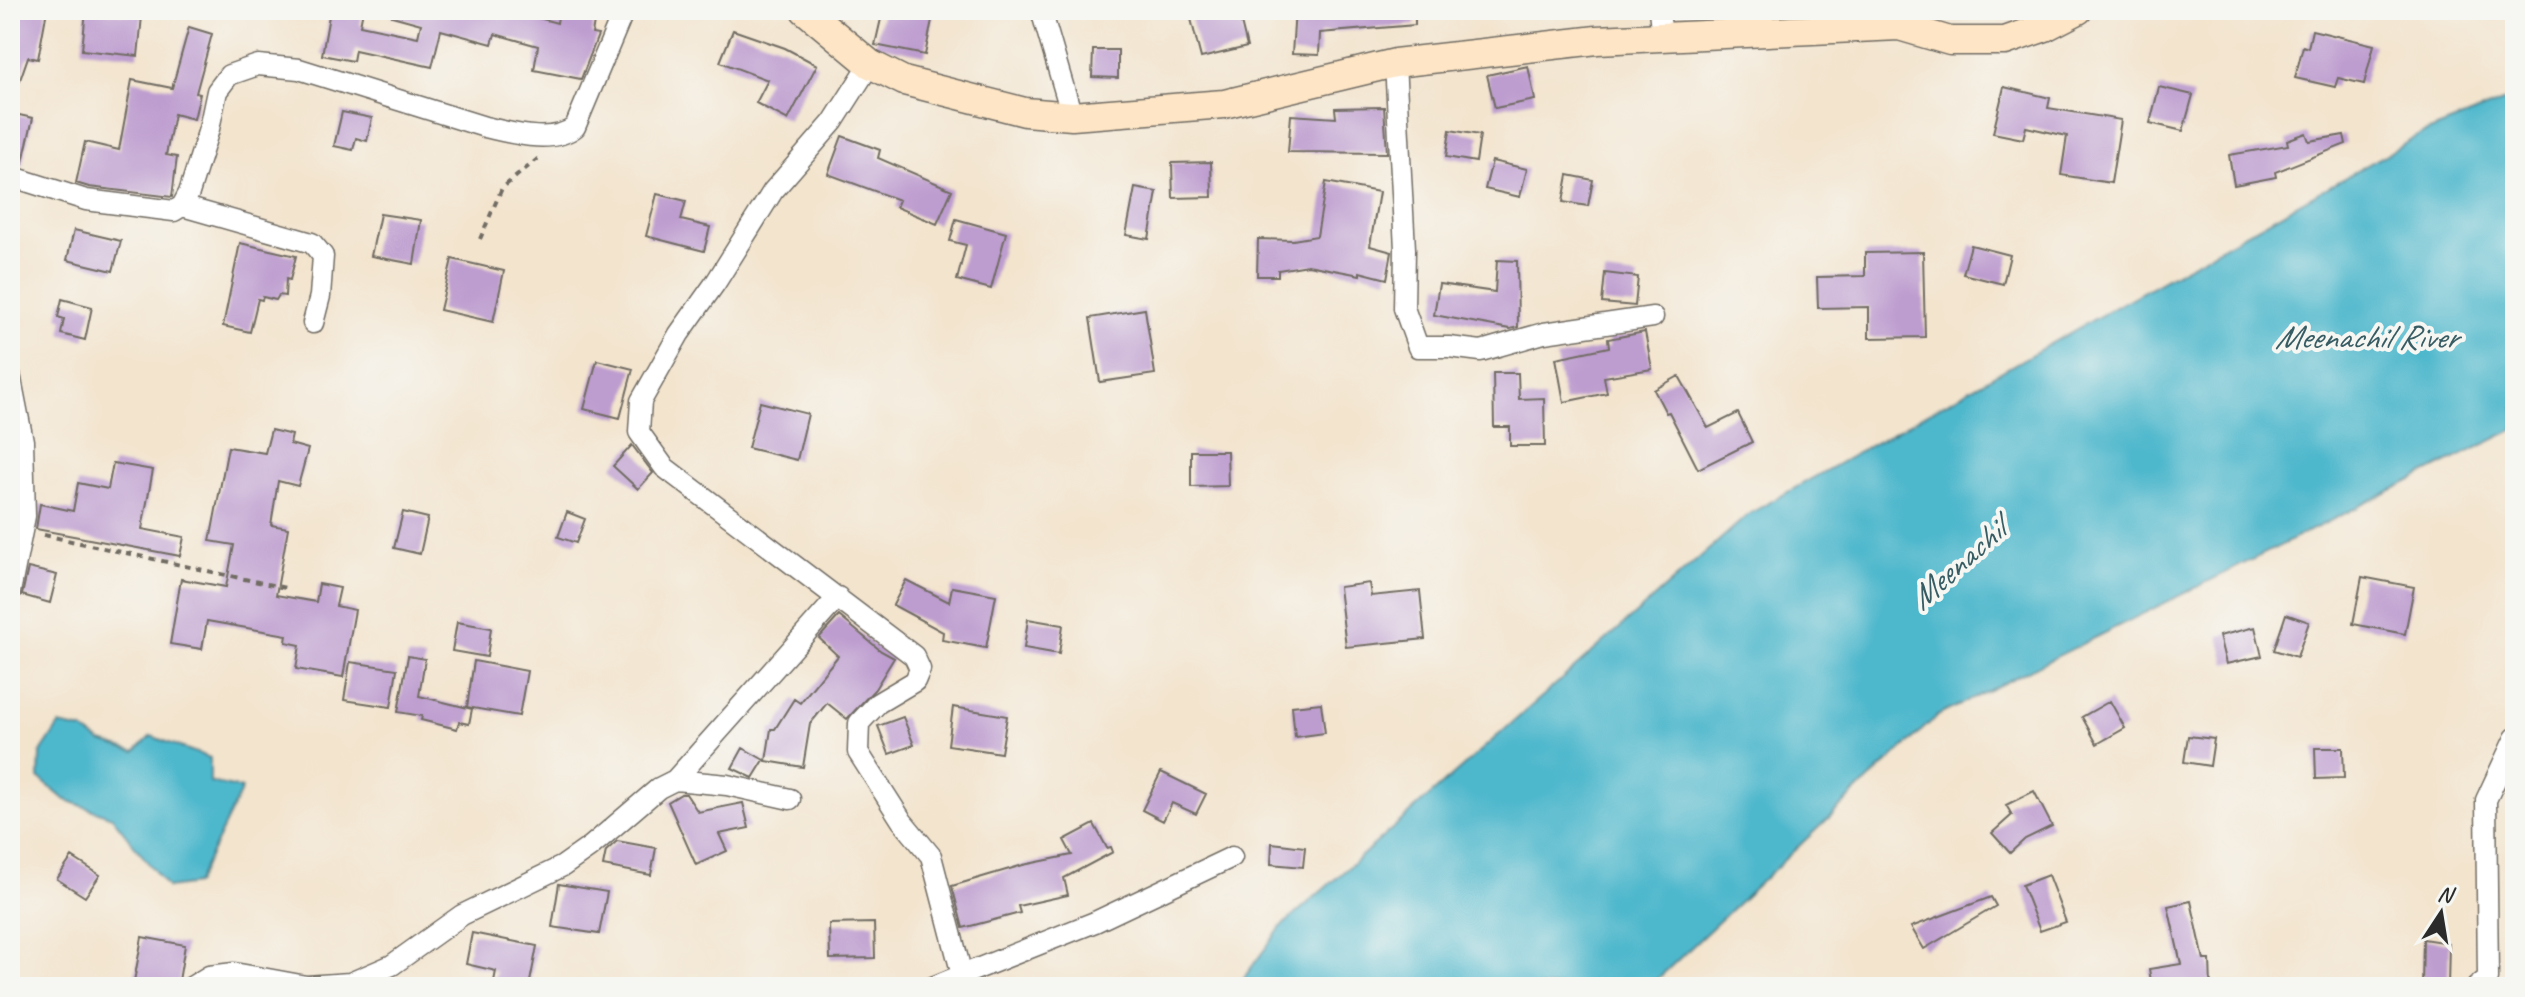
<svg xmlns="http://www.w3.org/2000/svg" width="2525" height="997" font-family="Caveat,sans-serif">
	<style>
		.water { fill: #4eb7cc; stroke: #3c717c; stroke-width: 2 }
		.building { fill: #bd9ccf }
		.lines { fill: none; stroke-linecap: round; stroke-linejoin: round }
		.street-casing { stroke: #716c64; stroke-width: 23 }
		.secondary-casing { stroke: #716c64; stroke-width: 31 }
		.path { stroke: #716c64; stroke-width: 4; stroke-dasharray: 6 6; stroke-linecap: butt }
		.street { stroke: #fff; stroke-width: 20 }
		.secondary { stroke: #fde5c5; stroke-width: 28 }
		.labels { text-anchor: middle; dominant-baseline: central; stroke-width: 8; stroke-linejoin: round; paint-order: stroke }
		.water-label { font-size: 34px; font-style: italic; fill: #375c63; stroke: #f6f6f2 }
	</style>
	<rect width="100%" height="100%" fill="#f6f6f2"/>
	<filter id="ink" filterUnits="userSpaceOnUse"><feTurbulence type="fractalNoise" baseFrequency=".0125" numOctaves="2"/><feDisplacementMap in="SourceGraphic" scale="16" xChannelSelector="R" yChannelSelector="G"/><feConvolveMatrix kernelMatrix="1 2 1 2 8 2 1 2 1" color-interpolation-filters="sRGB"/></filter>
	<filter id="wash" filterUnits="userSpaceOnUse"><feTurbulence type="fractalNoise" baseFrequency=".006" numOctaves="4" result="noise"/><feDisplacementMap in="SourceGraphic" scale="32" xChannelSelector="R" yChannelSelector="G"/><feGaussianBlur stdDeviation="1.8" result="paint"/><feColorMatrix in="noise" values="0 0 0 0 0 0 0 0 0 0 0 0 0 0 0 0 0 1.4 0 .05"/><feComposite in="paint" operator="in"/></filter>
	<g filter="url(#wash)">
		<rect width="100%" height="100%" fill="#f3e4ce"/>
		<!-- water -->
		<path class="water" d="M2515,97V429L1937,716L1649,987H1237L1282,926L1749,514L2422,134Z
			M59,725L83,730L101,742L135,752L151,736L210,758V782L242,789L196,884L168,888L112,817L64,799L39,778L40,754Z"/>
		<g id="blocks">
			<!-- building -->
			<path class="building" d="M10,10H47L38,59L28,57L13,100L10,99Z
				M86,10L142,16L138,56L82,50Z
				M330,10H363L360,25L418,37L421,24L392,16L393,10H509L557,23L559,10H596L592,34L598,35L581,79L534,70L538,46L495,34L492,44L441,30L432,67L355,50L353,61L322,55Z
				M883,10H934L925,55L875,45Z
				M1210,10H1238L1247,47L1201,58L1190,15Z
				M1295,10H1415V25L1320,33L1319,55L1292,54Z
				M189,27L212,34L196,93L200,94L194,119L174,114L166,155L177,157L172,197L89,187L76,183L85,142L119,150L132,80L172,88Z
				M733,30L785,48L817,65L788,120L756,103L768,80L720,62Z
				M2312,30L2374,45L2364,84L2338,78L2335,87L2295,78L2303,46L2308,48Z
				M1093,50H1118V78L1092,77Z
				M1528,66L1535,100L1495,108L1487,75Z
				M2004,87L2050,98L2048,108L2121,120L2111,183L2061,175L2067,136L2026,127L2023,139L1993,133Z
				M2159,87L2193,95L2183,131L2150,123Z
				M1384,107L1387,153L1288,152L1291,115L1336,118L1335,108Z
				M342,112L372,118L367,141L356,138L353,150L334,146Z
				M10,113L33,118L22,166L10,163Z
				M1450,130L1480,135L1476,162L1446,157Z
				M2306,133L2309,141L2344,135L2346,144L2275,172L2276,177L2234,185L2229,155L2288,145L2287,140Z
				M842,136L880,150L878,158L952,190L937,224L896,207L899,200L828,174Z
				M1492,161L1527,169L1520,197L1485,189Z
				M1211,162L1212,197L1173,198L1172,163Z
				M1568,175L1593,180L1588,206L1563,202Z
				M1326,182L1379,192L1370,246L1392,252L1387,279L1360,272V275L1308,265L1278,270V276H1257L1258,239L1293,240L1317,236Z
				M1135,188L1157,192L1149,239L1126,235Z
				M657,194L686,201L681,220L710,227L704,251L646,236Z
				M380,214L421,220L414,264L371,256Z
				M956,219L1006,233L991,289L957,280L966,245L950,241Z
				M74,230L121,241L113,271L67,260Z
				M240,243L296,256L290,280L286,279L285,296L279,295L276,300L263,297L262,300L258,299L250,332L223,326Z
				M1971,245L2010,255L2003,284L1963,274Z
				M1923,252L1925,337L1869,338V307L1818,308L1817,277L1865,276V253Z
				M452,259L504,271L493,322L440,310Z
				M1497,260L1517,261L1518,327L1510,329L1434,315L1439,284L1495,292Z
				M1605,273L1638,277L1635,306L1602,303Z
				M62,299L92,307L85,340L61,334L64,319L58,317Z
				M1145,309L1155,374L1100,382L1090,318Z
				M1645,332L1652,369L1604,377L1607,393L1564,402L1556,358L1609,347L1608,339Z
				M597,360L633,369L620,418L584,409Z
				M1493,373H1518L1519,399L1544,398L1545,446H1510V427H1494Z
				M1679,376L1708,428L1738,413L1752,442L1698,469L1669,412L1666,413L1654,390Z
				M760,402L808,414L797,460L748,448Z
				M271,430L292,435L290,444L308,449L298,486L278,481L271,525L288,528L276,595L316,602L319,584L340,588L336,606L355,610L343,677L296,669L300,645L286,642L287,635L207,621L202,649L170,644L181,579L226,587L234,545L210,541L228,447L265,453Z
				M632,445L653,473L638,489L613,466Z
				M1191,451H1227L1228,486L1191,487Z
				M113,463L153,470L142,529L184,537L180,556L36,529L40,504L73,511L78,483L108,489Z
				M403,512L428,518L420,554L394,548Z
				M567,512L585,519L576,543L558,537Z
				M28,568L57,575L50,603L22,595Z
				M2362,577L2414,587L2405,634L2353,624Z
				M906,580L949,602L952,587L996,595L986,648L942,640L943,632L893,605Z
				M1369,583L1371,596L1420,591L1425,639L1346,647L1339,587Z
				M2286,614L2309,622L2297,657L2274,650Z
				M839,616L881,651L894,658L875,689L847,719L827,703L810,724L803,767L766,761L771,729H775L794,699L800,703L838,656L819,638Z
				M1028,619L1063,625L1059,654L1024,648Z
				M457,622L491,628L487,657L452,651Z
				M2255,627L2262,656L2226,664L2219,636Z
				M408,656L425,659L419,696L472,709L469,724L459,722L457,729L421,720L422,716L398,712Z
				M474,661L527,671L519,716L467,707Z
				M350,662L397,669L391,707L344,700Z
				M2110,701L2125,728L2097,744L2082,717Z
				M1321,703L1325,733L1295,737L1292,706Z
				M953,707L1007,716L1001,753L948,745Z
				M903,717L914,745L889,754L878,726Z
				M2188,736L2214,739L2210,766L2184,762Z
				M743,748L764,760L753,778L732,768Z
				M2315,748H2343L2344,778L2316,779Z
				M1161,772L1206,794L1196,814L1172,803L1163,821L1142,810Z
				M2034,791L2052,826L2025,839L2010,853L1992,833L2012,815L2006,805Z
				M681,794H686L698,812L743,803L749,828L719,834L727,851L696,865L668,802Z
				M1094,824L1107,848L1111,847L1113,852L1064,878L1068,895L1018,906L1020,913L963,928L952,886L1023,865L1072,855L1064,840Z
				M617,841L656,848L651,875L603,866L606,851Z
				M1272,843L1305,847L1303,867L1271,864Z
				M72,857L100,875L85,897L57,879Z
				M2048,875L2066,922L2040,931L2022,885Z
				M559,884L607,892L599,934L552,927Z
				M1991,897L1996,906L1924,949L1911,927Z
				M2191,901L2204,960H2210L2211,987H2152L2149,969L2181,964L2168,906Z
				M874,923L875,958L830,959L829,924Z
				M472,933L537,946L529,987H493L496,971L466,964Z
				M142,937L185,945L178,987H133Z
				M2423,939L2449,943L2448,987H2422Z"/>
		</g>
	</g>
	<g filter="url(#ink)">
		<use href="#blocks" fill-opacity="0" stroke="#716c64" stroke-width="2"/>
		<g class="lines">
			<!-- street casing -->
			<g class="street-casing">
				<path id="street" d="M1041,10L1072,116
					M1659,10L1662,38
					M1395,63L1405,249L1404,308L1418,347H1449L1481,351L1544,333L1653,317
					M870,64L833,122L773,191L716,282L679,334L641,401L639,432L664,467L914,656L920,669L915,681L878,703L859,723L858,752L902,821L931,856L962,975L1095,922L1232,857
					M10,176L86,200L174,211L182,206L189,193L209,129L217,91L229,75L258,65L299,69L485,127C512,133 552,145 575,127L624,10
					M182,206L312,243L323,256L320,296L313,323
					M10,374L23,441L25,516L10,592
					M675,780L838,597
					M191,987L209,976L234,973L306,986L350,983L392,965L462,915L563,866L590,847L659,788L675,780L727,785L790,799
					M933,987L962,975
					M2477,987L2488,978L2486,800L2515,738"/>
			</g>
			<!-- secondary casing -->
			<g class="secondary-casing">
				<path id="secondary" d="M805,10L870,64L904,81L1025,112L1072,116L1224,104L1395,63L1597,40L1899,26L1950,41H2005L2045,27L2078,10"/>
			</g>
			<!-- path -->
			<path class="path" d="M480,239L502,188L540,157
				M44,535L290,589"/>
			<!-- street -->
			<use href="#street" class="street"/>
			<!-- secondary -->
			<use href="#secondary" class="secondary"/>
		</g>
	</g>
	<g class="labels">
		<!-- water labels -->
		<g class="water-label">
			<text x="2366" y="336">Meenachil River</text>
			<text transform="translate(1957 564) rotate(-42)">Meenachil</text>
		</g>
	</g>
	<!-- margin -->
	<rect width="2525" height="997" fill="none" stroke="#f6f6f2" stroke-width="40"/>
	<!-- north arrow -->
	<g transform="translate(2441 913) rotate(12)" stroke="#f6f6f2" stroke-width="6" paint-order="stroke">
	<path d="M0-6L14 30L0 20L-14 30Z" fill="#2b2b2b"/>
	<text y="-12" font-size="22" font-weight="bold" text-anchor="middle" fill="#2b2b2b">N</text>
	</g>
</svg>
